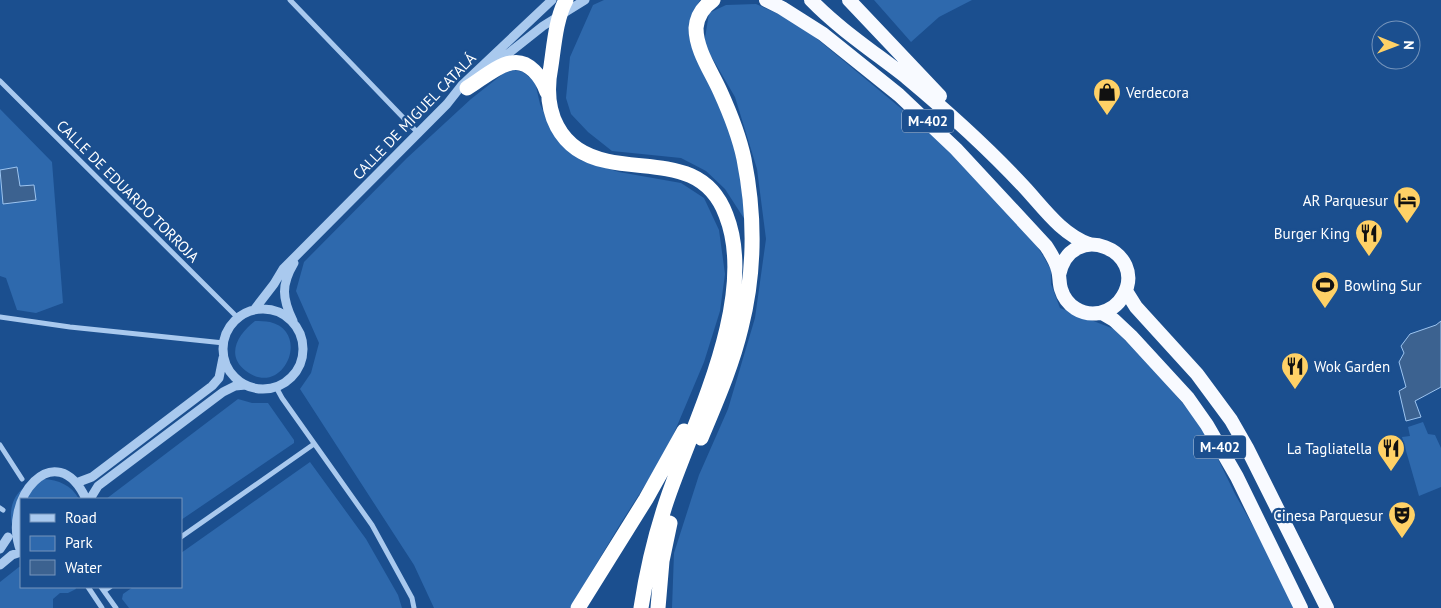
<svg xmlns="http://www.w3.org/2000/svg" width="1441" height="608" font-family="'PT Sans',sans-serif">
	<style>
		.green { fill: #2e69ad }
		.water { fill: #3c6290; stroke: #9cc4f0 }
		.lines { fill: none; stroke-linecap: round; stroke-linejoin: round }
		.minor { stroke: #a9c9ee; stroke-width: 5 }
		.tertiary { stroke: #a9c9ee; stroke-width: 9 }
		.trunk { stroke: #f8faff; stroke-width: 14 }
		.motorway { stroke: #fff; stroke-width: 15 }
		.labels { text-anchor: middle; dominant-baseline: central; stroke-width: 4.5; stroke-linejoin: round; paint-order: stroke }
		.shield { fill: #1b4f8f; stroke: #bbcadd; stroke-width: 1 }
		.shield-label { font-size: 14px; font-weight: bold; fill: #fff }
		.poi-label { font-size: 15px; fill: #fff; stroke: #1b4f8f; text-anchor: end }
		.street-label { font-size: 15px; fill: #fff; stroke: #1b4f8f }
	</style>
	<rect width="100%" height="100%" fill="#1b4f8f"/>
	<!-- green -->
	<path class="green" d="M604,0H700L691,17L730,130L740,175L745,220L725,189L706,171L681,158L612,151L588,132L571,114L566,98L570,57L593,5Z
		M874,0H972L939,17L911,42Z
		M756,4L798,23L950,149L1025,228L1042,254L1051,270V284L1060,308L1114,329L1157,373L1202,426L1235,494L1276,567L1296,608H672L674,553L699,475L728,409L755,318L766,239L757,169L735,97L704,44L709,13L726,5Z
		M514,70L523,72L535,82L540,104L553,134L580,160L619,172L681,183L704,198L719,230L725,274L720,311L704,362L666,452L619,526L570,608H434L414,565L300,389L311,373L319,343L296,291L304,262L407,158L471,99L504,73Z
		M0,109L52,162L63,303L36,313L17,310L6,278L0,276Z
		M255,321C260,321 265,321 270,322C312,332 283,399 246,371C225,355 238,334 255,321Z
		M238,399L252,403H268L294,440V443L181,520V499H106Z
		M1423,422L1428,434L1435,435L1441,448V487L1419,496L1402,437L1410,436L1408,427Z
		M310,462L366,539L398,595L402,608H129L122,599L123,594L133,587H181V553Z
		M43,479C59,480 71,485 79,499H21V541C8,527 7,504 21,490C28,484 35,481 43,479Z
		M19,567H21V587H75L76,589L68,593H60L53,599V608H0V582Z"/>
	<!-- water -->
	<path class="water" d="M17,167L20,186L34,185L36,200L3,204L0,170Z
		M1441,321V387L1415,401L1421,417L1406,421L1399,391L1406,387L1399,362L1404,353L1401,346L1410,334L1436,325Z"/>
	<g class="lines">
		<!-- minor -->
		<path class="minor" d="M290,0L418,133
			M0,81L238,318
			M0,317L70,327L224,343
			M276,387L282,398L372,525L412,598L414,608
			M0,445L22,479
			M0,508L3,510
			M181,537L314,444
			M88,587L102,608
			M101,587L116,608
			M104,591L110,587"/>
		<!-- tertiary -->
		<path class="tertiary" d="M494,65L543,26L585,0
			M223 349a40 40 0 1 1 80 0a40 40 0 1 1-80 0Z
			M254,310L274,284L283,269L447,104L462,85L552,0
			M293,321C282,298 281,285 294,263
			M76,483L92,477L212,386L219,378L223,358
			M90,499L98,486L223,392L235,386L246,385
			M0,549L8,537
			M21,552C0,499 56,434 86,499
			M0,565L12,555L21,552"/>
		<!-- trunk -->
		<path class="trunk" d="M766,0L782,8L823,34L899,95L956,149L1046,246C1051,254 1056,261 1058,270C1060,276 1059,283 1061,289C1066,306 1082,316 1099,313C1109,311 1118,305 1123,296C1149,251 1071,218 1059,275
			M811,0C839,29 874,52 906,77C948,112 989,149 1026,189C1045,210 1062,234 1089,244
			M849,0L940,96
			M1126,291L1136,307L1197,374L1231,420L1247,448L1327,608
			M1102,313L1114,320L1131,336L1188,398L1207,425L1237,477L1301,608"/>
		<!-- motorway -->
		<path class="motorway" d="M566,0C556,18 554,46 551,66C542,111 558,151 607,161C653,171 705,159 726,215C758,296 696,417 669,494C656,531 647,569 641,608
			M467,88C479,81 497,65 511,63C529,59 542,78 547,92
			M701,438C716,402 732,366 741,328C755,273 755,214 744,159C739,135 730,113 720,91C711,71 696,50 696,28C697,15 703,7 713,0
			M578,608L646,499L684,431
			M658,608L662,561L670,523"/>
	</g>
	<!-- icons -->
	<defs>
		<g id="shop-pin" transform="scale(1.4375)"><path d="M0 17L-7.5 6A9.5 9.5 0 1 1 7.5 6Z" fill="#ffd166" stroke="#1b4f8f"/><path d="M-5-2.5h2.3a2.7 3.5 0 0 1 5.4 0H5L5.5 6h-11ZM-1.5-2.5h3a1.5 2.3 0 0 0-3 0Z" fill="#111"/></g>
		<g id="hotel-pin" transform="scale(1.4375)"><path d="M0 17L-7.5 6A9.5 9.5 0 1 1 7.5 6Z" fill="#ffd166" stroke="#1b4f8f"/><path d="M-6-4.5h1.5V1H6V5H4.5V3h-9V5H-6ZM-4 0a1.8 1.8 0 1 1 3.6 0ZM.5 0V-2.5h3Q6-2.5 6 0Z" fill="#111"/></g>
		<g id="restaurant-pin" transform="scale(1.4375)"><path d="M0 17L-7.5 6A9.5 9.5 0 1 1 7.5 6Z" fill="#ffd166" stroke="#1b4f8f"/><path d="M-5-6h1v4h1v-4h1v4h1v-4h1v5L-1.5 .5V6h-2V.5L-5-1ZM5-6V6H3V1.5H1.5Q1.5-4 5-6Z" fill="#111"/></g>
		<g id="stadium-pin" transform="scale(1.4375)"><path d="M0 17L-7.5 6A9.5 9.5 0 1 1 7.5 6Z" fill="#ffd166" stroke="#1b4f8f"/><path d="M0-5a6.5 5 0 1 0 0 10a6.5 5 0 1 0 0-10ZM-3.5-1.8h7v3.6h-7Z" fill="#111"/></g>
		<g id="theatre-pin" transform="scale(1.4375)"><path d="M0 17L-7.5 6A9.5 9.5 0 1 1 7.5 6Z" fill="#ffd166" stroke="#1b4f8f"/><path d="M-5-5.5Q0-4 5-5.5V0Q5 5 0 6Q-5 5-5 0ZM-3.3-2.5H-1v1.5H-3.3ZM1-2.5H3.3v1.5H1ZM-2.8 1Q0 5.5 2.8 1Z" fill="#111"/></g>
	</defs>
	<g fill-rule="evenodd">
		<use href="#shop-pin" x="1107" y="92"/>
		<use href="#hotel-pin" x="1407" y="200"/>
		<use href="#restaurant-pin" x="1369" y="233"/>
		<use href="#stadium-pin" x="1325" y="285"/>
		<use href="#restaurant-pin" x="1295" y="366"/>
		<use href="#restaurant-pin" x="1391" y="448"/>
		<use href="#theatre-pin" x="1402" y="515"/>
	</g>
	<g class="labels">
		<!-- shield labels -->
		<g class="shield">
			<rect x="902" y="109.5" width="52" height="23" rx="4"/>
			<rect x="1194" y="435.5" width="52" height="23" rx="4"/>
		</g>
		<g class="shield-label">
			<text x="928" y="121">M-402</text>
			<text x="1220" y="447">M-402</text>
		</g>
		<!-- poi labels -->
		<g class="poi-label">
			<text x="1126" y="92" text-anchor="start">Verdecora</text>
			<text x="1388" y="200">AR Parquesur</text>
			<text x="1350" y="233">Burger King</text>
			<text x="1344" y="285" text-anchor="start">Bowling Sur</text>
			<text x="1314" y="366" text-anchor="start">Wok Garden</text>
			<text x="1372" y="448">La Tagliatella</text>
			<text x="1383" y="515">Cinesa Parquesur</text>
		</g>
		<!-- street labels -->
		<g class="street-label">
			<text transform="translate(414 116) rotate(-46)">CALLE DE MIGUEL CATALÁ</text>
			<text transform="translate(128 191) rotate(45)">CALLE DE EDUARDO TORROJA</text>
		</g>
	</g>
	<!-- legend -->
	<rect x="20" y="498" width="162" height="90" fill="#1b4f8f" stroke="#7695bc"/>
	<rect x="30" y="514" width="25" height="8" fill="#a9c9ee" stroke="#7695bc"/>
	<text x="65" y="523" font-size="15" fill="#ffffff">Road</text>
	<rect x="30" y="536" width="25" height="15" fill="#2e69ad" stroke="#7695bc"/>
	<text x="65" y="548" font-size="15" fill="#ffffff">Park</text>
	<rect x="30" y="560" width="25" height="15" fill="#3c6290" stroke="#7695bc"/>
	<text x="65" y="573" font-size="15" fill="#ffffff">Water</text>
	<!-- north arrow -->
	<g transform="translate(1396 45) rotate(91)"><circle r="24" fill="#1b4f8f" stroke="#7695bc"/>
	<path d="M0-4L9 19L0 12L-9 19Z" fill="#ffd166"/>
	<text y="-8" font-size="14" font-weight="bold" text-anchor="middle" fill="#ffffff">N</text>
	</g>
</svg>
